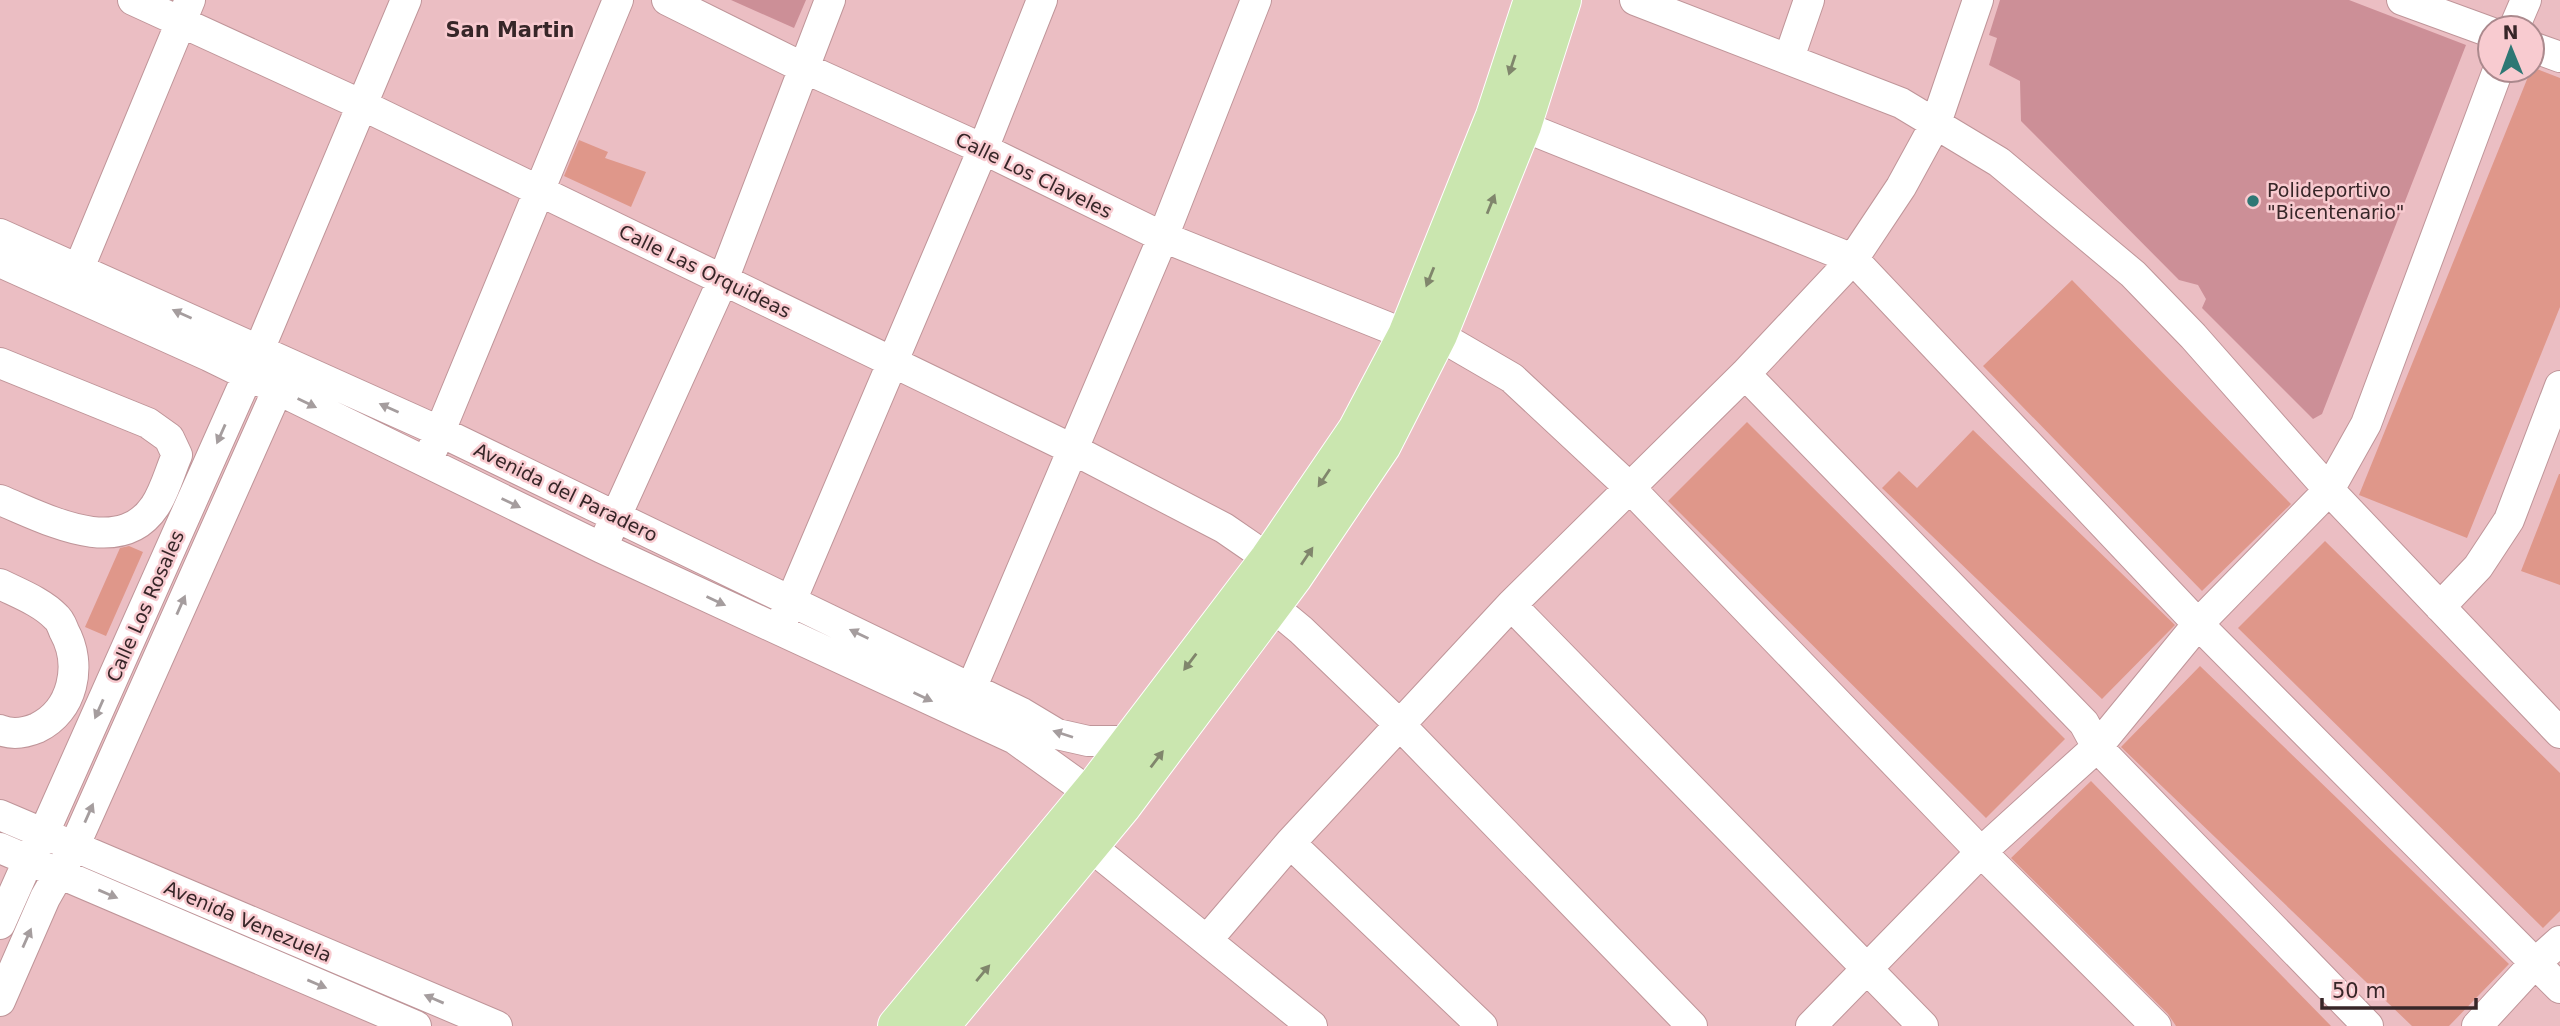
<svg xmlns="http://www.w3.org/2000/svg" width="2560" height="1026" font-family="'DejaVu Sans',sans-serif">
	<style>
		.green { fill: #cc8f97 }
		.building { fill: #df978a }
		.lines { fill: none; stroke-linecap: round; stroke-linejoin: round }
		.minor-casing { stroke: #bf9599; stroke-width: 32 }
		.major-casing { stroke: #fff; stroke-width: 40 }
		.minor { stroke: #fff; stroke-width: 30 }
		.major { stroke: #cae6af; stroke-width: 38 }
		.oneway { fill: #80866c }
		.oneway2 { fill: #a59d9e }
		.poi-dot { fill: #2e7774; stroke: #f8cbd0; stroke-width: 2.5 }
		.labels { text-anchor: middle; dominant-baseline: central; stroke-width: 5; stroke-linejoin: round; paint-order: stroke }
		.street-label { font-size: 19px; fill: #372628; stroke: #f8cbd0 }
		.poi-label { font-size: 19px; fill: #372628; stroke: #f8cbd0; text-anchor: start }
		.neighbourhood-label { font-size: 21px; font-weight: bold; fill: #372628; stroke: #f8cbd0 }
	</style>
	<rect width="100%" height="100%" fill="#ebbec3"/>
	<!-- green -->
	<path class="green" d="M731,0H806L794,28Z
		M2000,0H2349L2466,45L2322,414L2313,419L2202,308L2206,299L2198,285L2179,280L2021,121L2020,81L1989,65L1997,38L1989,35Z"/>
	<!-- building -->
	<path class="building" d="M2532,67L2560,78V307L2467,538L2359,495Z
		M579,140L608,152L605,158L646,172L631,207L564,176Z
		M2072,280L2291,504L2202,591L1983,366Z
		M1747,422L2065,739L1986,818L1668,501Z
		M1973,430L2175,625L2102,699L1882,488L1899,471L1917,488Z
		M2559,474H2560V585L2521,571Z
		M2325,541L2560,773V911L2543,928L2238,628Z
		M129,546L143,552L106,636L85,627L120,548Z
		M2200,666L2509,964L2449,1026H2412L2121,747Z
		M2091,781L2331,1026H2176L2168,1014L2011,858Z"/>
	<g class="lines">
		<!-- minor casing -->
		<g class="minor-casing">
			<path id="minor" d="M133,0L362,105L1072,449L1224,528L1269,559
				M667,0L804,68L983,149L1163,237L1407,335
				M1635,0L1901,103L1999,162L2133,274L2193,336L2329,490L2560,733
				M2402,0L2490,32
				M2514,28L2526,0
				M2532,47L2560,57
				M1789,58L1809,0
				M1522,126L1853,259L2198,624L2560,988
				M0,234L441,432L1022,713L1057,734L1088,741H1130
				M0,262L209,356L602,548L1015,739L1090,793
				M70,283L79,268L190,0
				M1438,335L1512,378L1630,488L1981,852L2156,1026
				M0,363L148,423L169,438L177,455C170,471 165,491 155,506C119,560 45,518 0,500
				M1745,374L2084,723L2097,747L2368,1026
				M433,448L618,0
				M608,534L723,280L830,0
				M0,584C18,593 42,602 56,617C60,620 62,626 64,631C83,665 73,711 37,728C25,733 12,735 0,730
				M1511,605L1923,1026
				M1272,606L1301,630L1400,725L1692,1026
				M2440,607L2478,567L2509,520L2560,386
				M783,620L983,149L1042,0
				M971,689L1163,237L1256,0
				M0,815L497,1026
				M1290,843L1482,1026
				M1090,846L1312,1026
				M0,848L416,1026
				M0,924L28,861L43,835L259,350L406,0
				M1207,940L1290,843L1511,605L1745,374L1853,259L1901,187L1936,123L1978,0
				M0,1001L45,898L74,847L285,373
				M1811,1026L1981,852L2097,747L2198,624L2329,490L2366,424L2498,70
				M2477,1026L2534,964L2560,941"/>
		</g>
		<!-- major casing -->
		<g class="major-casing">
			<path id="major" d="M897,1026L1097,785L1269,559L1357,430L1407,335L1495,116L1533,0
				M940,1026L1122,806L1293,577L1382,445L1438,335L1522,126L1562,0"/>
		</g>
		<!-- minor -->
		<use href="#minor" class="minor"/>
		<!-- major -->
		<use href="#major" class="major"/>
	</g>
	<!-- one-way arrows -->
	<defs><path id="oneway-solid" d="M-6-.8H1V-3.2L6.5 0L1 3.2V.8H-6Z" transform="scale(1.75)"/></defs>
	<g class="oneway">
		<use href="#oneway-solid" transform="translate(1512 65) rotate(108)"/>
		<use href="#oneway-solid" transform="translate(1491 204) rotate(-68)"/>
		<use href="#oneway-solid" transform="translate(1430 277) rotate(112)"/>
		<use href="#oneway-solid" transform="translate(1324 478) rotate(124)"/>
		<use href="#oneway-solid" transform="translate(1307 556) rotate(-56)"/>
		<use href="#oneway-solid" transform="translate(1190 662) rotate(127)"/>
		<use href="#oneway-solid" transform="translate(1157 759) rotate(-53)"/>
		<use href="#oneway-solid" transform="translate(983 973) rotate(-50)"/>
	</g>
	<g class="oneway2">
		<use href="#oneway-solid" transform="translate(182 314) rotate(-156)"/>
		<use href="#oneway-solid" transform="translate(307 403) rotate(26)"/>
		<use href="#oneway-solid" transform="translate(389 408) rotate(-156)"/>
		<use href="#oneway-solid" transform="translate(221 434) rotate(114)"/>
		<use href="#oneway-solid" transform="translate(511 503) rotate(26)"/>
		<use href="#oneway-solid" transform="translate(716 601) rotate(25)"/>
		<use href="#oneway-solid" transform="translate(181 605) rotate(-66)"/>
		<use href="#oneway-solid" transform="translate(859 634) rotate(-154)"/>
		<use href="#oneway-solid" transform="translate(923 697) rotate(25)"/>
		<use href="#oneway-solid" transform="translate(99 709) rotate(114)"/>
		<use href="#oneway-solid" transform="translate(1063 734) rotate(-162)"/>
		<use href="#oneway-solid" transform="translate(89 813) rotate(-66)"/>
		<use href="#oneway-solid" transform="translate(108 894) rotate(23)"/>
		<use href="#oneway-solid" transform="translate(27 938) rotate(-66)"/>
		<use href="#oneway-solid" transform="translate(317 984) rotate(23)"/>
		<use href="#oneway-solid" transform="translate(434 999) rotate(-157)"/>
	</g>
	<!-- markers -->
	<circle class="poi-dot" cx="2253" cy="201" r="7"/>
	<g class="labels">
		<!-- street labels -->
		<g class="street-label">
			<text transform="translate(1034 175) rotate(26)">Calle Los Claveles</text>
			<text transform="translate(705 271) rotate(26)">Calle Las Orquideas</text>
			<text transform="translate(566 492) rotate(26)">Avenida del Paradero</text>
			<text transform="translate(145 606) rotate(-66)">Calle Los Rosales</text>
			<text transform="translate(248 921) rotate(23)">Avenida Venezuela</text>
		</g>
		<!-- poi labels -->
		<g class="poi-label">
			<text x="2267" y="190">Polideportivo<tspan x="2267" dy="22">"Bicentenario"</tspan></text>
		</g>
		<!-- neighbourhood labels -->
		<g class="neighbourhood-label">
			<text x="510" y="30">San Martin</text>
		</g>
	</g>
	<!-- north arrow -->
	<g transform="translate(2511 49) rotate(359)"><circle r="33" fill="#f8cbd0" stroke="#ab898d" stroke-width="2"/>
	<path d="M0-5L12 26L0 18L-12 26Z" fill="#2e7774"/>
	<text y="-10" font-size="19" font-weight="bold" text-anchor="middle" fill="#372628">N</text>
	</g>
	<!-- scale -->
	<path d="M2322 998v10h154v-10" fill="none" stroke="#372628" stroke-width="3.5"/>
	<text x="2332" y="998" font-size="21" fill="#372628" stroke="#f8cbd0" stroke-width="5" paint-order="stroke">50 m</text>
</svg>
